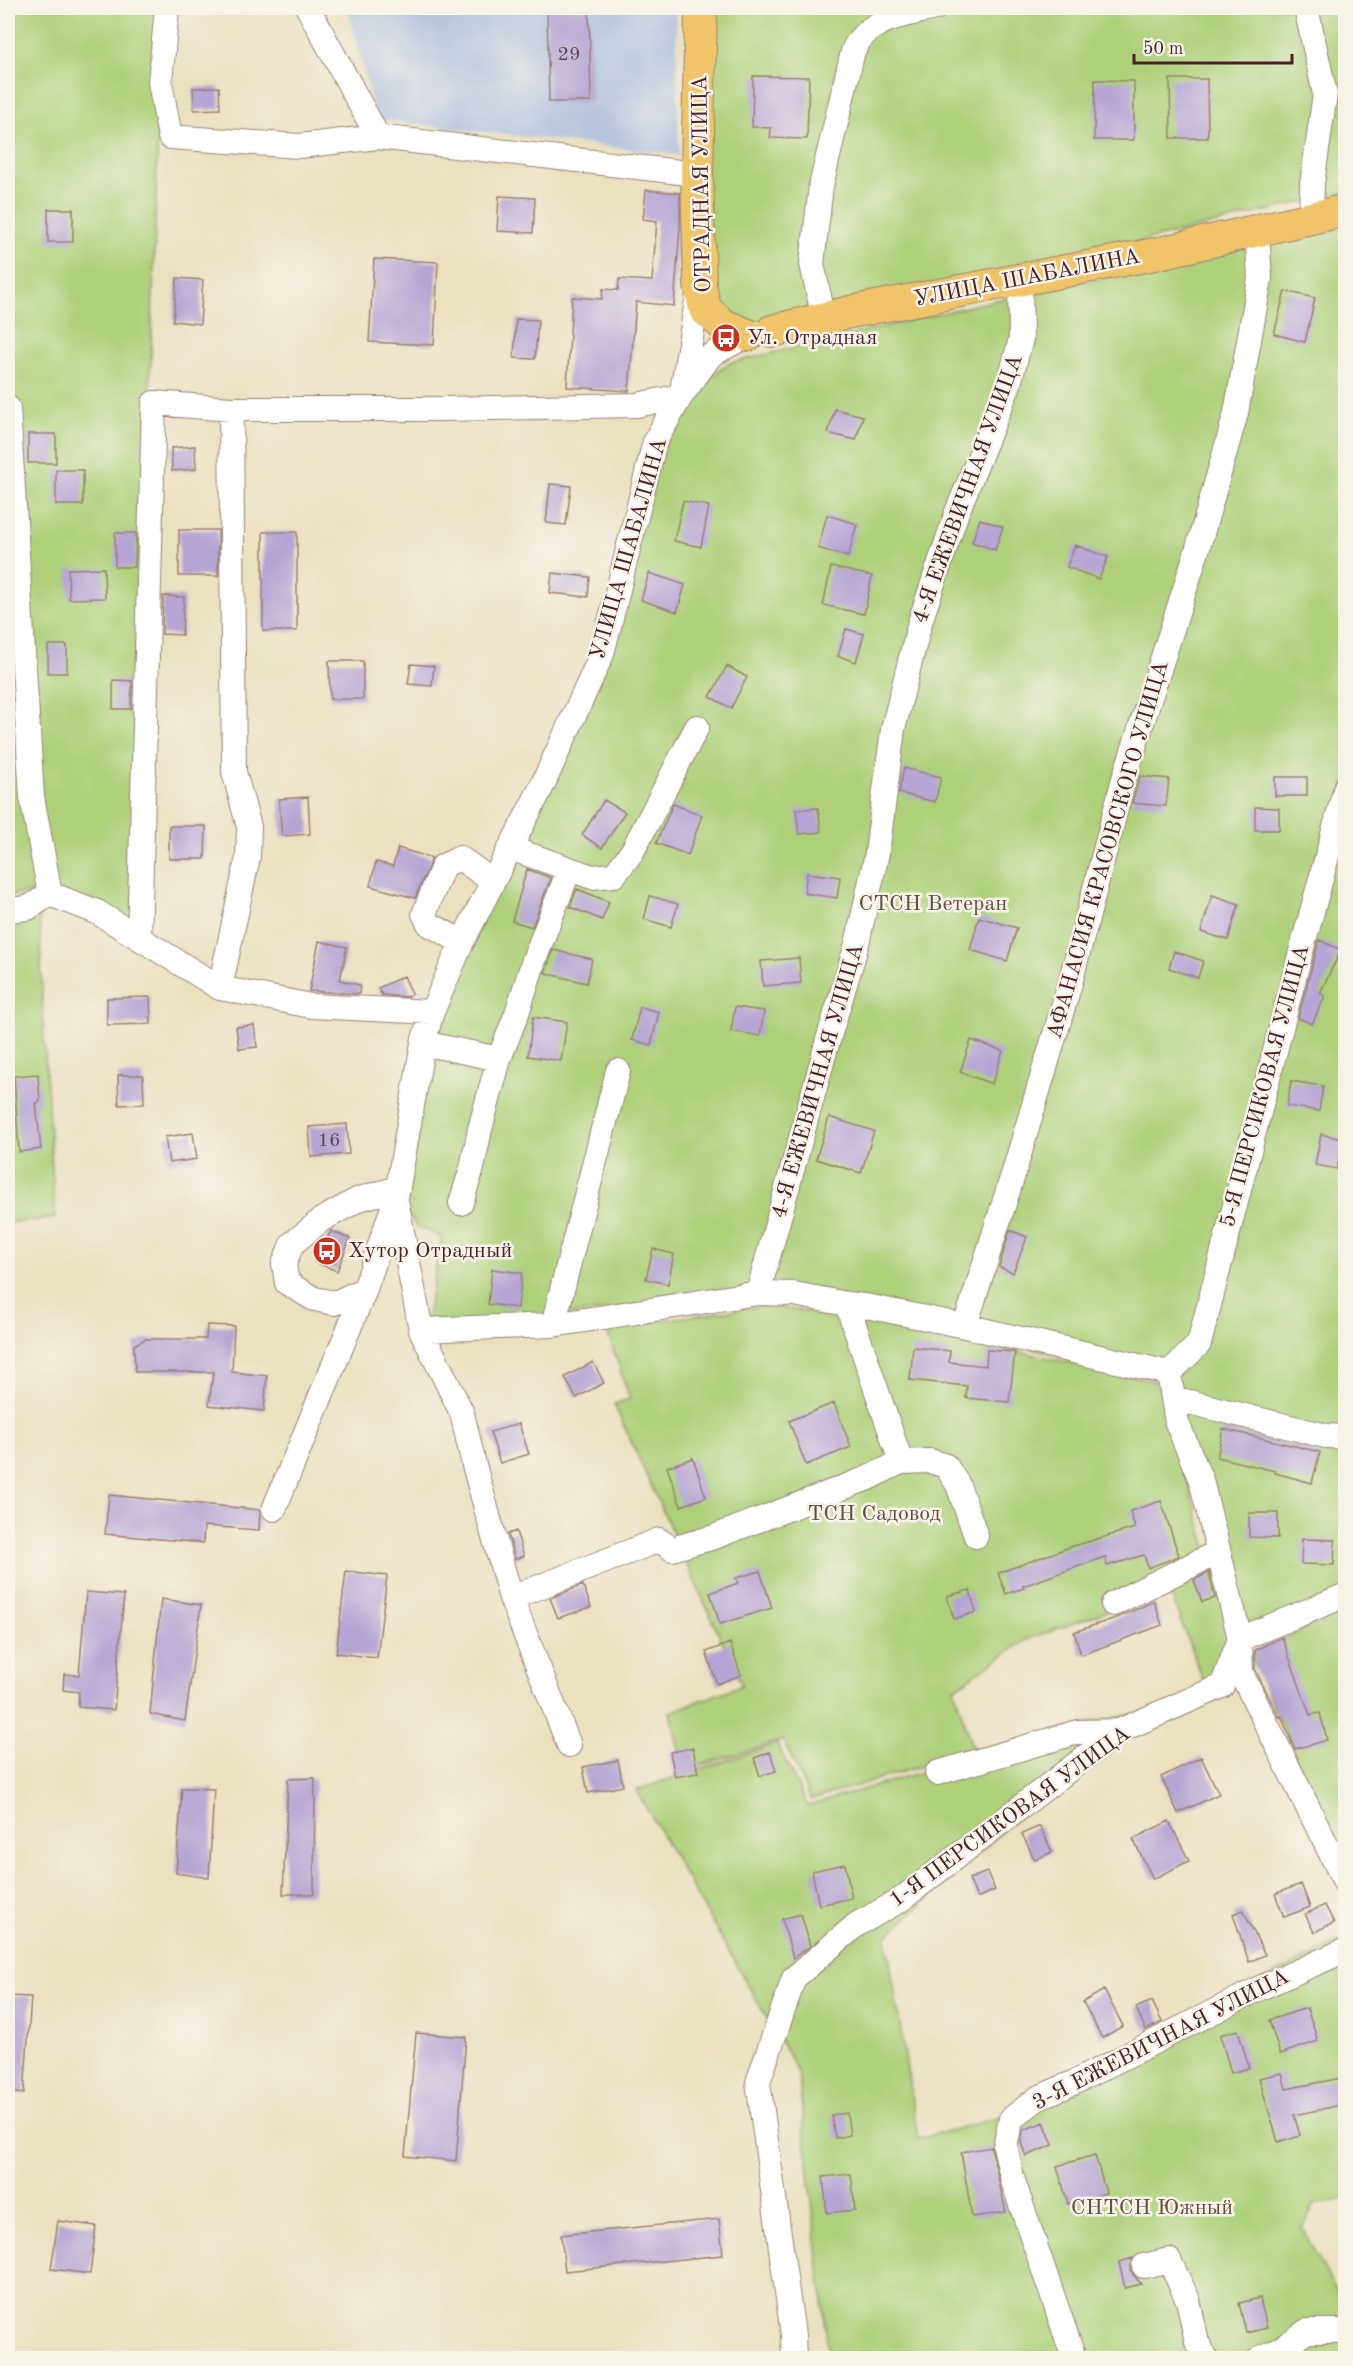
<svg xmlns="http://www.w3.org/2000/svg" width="1353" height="2366" font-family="'Old Standard TT',serif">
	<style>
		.industrial { fill: #b7c5de }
		.green { fill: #add079; stroke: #7c7852; stroke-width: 1.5 }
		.building { fill: #b5a5d4 }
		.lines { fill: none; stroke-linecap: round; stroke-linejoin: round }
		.minor-casing { stroke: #9a8075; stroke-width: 26 }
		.major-casing { stroke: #9a8075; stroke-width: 34 }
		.minor { stroke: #fff; stroke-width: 24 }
		.major { stroke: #f0c469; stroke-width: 32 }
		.labels { text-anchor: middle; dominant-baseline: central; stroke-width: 5; stroke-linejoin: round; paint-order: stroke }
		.number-label { font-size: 20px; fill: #654055 }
		.street-label { font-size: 22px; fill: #4a1f2b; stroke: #f7f3e8 }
		.poi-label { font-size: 22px; fill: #4a1f2b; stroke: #f7f3e8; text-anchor: start }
		.park-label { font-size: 22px; fill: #634b3e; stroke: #f7f3e8 }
	</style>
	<rect width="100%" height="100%" fill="#f7f3e8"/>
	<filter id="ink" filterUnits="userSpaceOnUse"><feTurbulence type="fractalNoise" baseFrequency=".0167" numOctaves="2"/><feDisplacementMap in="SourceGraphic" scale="12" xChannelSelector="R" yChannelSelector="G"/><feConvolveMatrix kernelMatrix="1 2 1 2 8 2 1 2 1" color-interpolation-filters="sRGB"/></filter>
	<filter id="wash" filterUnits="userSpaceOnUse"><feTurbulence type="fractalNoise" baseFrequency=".008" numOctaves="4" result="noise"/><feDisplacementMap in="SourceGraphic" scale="24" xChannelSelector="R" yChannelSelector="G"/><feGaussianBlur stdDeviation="1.35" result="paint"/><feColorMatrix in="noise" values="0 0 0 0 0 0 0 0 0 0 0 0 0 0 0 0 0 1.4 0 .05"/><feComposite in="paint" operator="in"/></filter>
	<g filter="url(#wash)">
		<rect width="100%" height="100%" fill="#eae1bf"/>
		<!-- industrial -->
		<path class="industrial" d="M348,8H676L679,155L376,119Z"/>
		<!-- green -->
		<path class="green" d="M8,8H159L158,133L133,926L40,892L8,896Z
			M701,8H1345V192L772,331L723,325L700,285Z
			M1345,227V1597L1248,1643L1165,1379L874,1312L760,1299L425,1326L442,1237L417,1227L393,1193L412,1086L595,657L678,399L730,363L983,303Z
			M39,908L43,1021L55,1218L8,1223V911Z
			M762,1306L859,1317L1159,1382L1233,1639V1677L1205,1686L1169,1589L1026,1640L954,1689L973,1750L811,1800L783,1740L684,1770L670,1712L742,1685L614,1404L630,1399L606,1328Z
			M1345,1609V1867L1250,1655Z
			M1130,1715L886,1937L918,2139L1001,2117L1345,1938V2199L1314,2205L1302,2228L1345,2308V2358H829L798,2072L636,1790L777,1744L808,1806L1083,1724Z"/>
		<g id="blocks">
			<!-- building -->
			<path class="building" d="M547,8H589L591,102H549Z
				M753,76L809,77L807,139L770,138L771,128L752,127Z
				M1170,79H1207L1208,138H1171Z
				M1095,80L1134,81V140H1094Z
				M219,87L220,109L194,110L193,88Z
				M646,190L680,193V227L674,306L636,302L629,391L567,387L572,297L602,299L603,289L618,290L619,279L652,281L657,221L643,219Z
				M499,196L535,198L533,233L497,231Z
				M48,209H73V242H48Z
				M374,259L438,262L434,345L369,342Z
				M177,278L203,280L200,324L173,321Z
				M1285,291L1315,298L1305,342L1274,334Z
				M516,319L538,320L535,359L514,358Z
				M835,409L863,416L856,440L828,433Z
				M28,434H56V463H28Z
				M195,446L196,469L172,471L171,448Z
				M56,470H83V505H56Z
				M550,484L571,486L566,525L546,523Z
				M683,501L709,506L701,547L674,541Z
				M827,515L857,524L848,557L818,548Z
				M980,519L1003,527L995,550L972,542Z
				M179,530H218V576H179Z
				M263,532H297V631H263Z
				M115,533H136L135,567H115Z
				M1075,545L1108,557L1099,579L1067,567Z
				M831,567L872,576L864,614L823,605Z
				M104,568L105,598L69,599L68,569Z
				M552,573L590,577L588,597L550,593Z
				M649,573L685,585L677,612L641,600Z
				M163,596L184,597L182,635L162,634Z
				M846,629L864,634L856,662L838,656Z
				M48,645H67V673H48Z
				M329,661H363V699H330Z
				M411,664L434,666L432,686L408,684Z
				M727,666L747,677L731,708L710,697Z
				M113,680L132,681L131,709H113Z
				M904,768L941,777L935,802L899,793Z
				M1140,776L1169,779L1166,806L1132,803Z
				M1275,777H1307V796H1275Z
				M308,797L310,834L282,836L279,799Z
				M604,800L625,812L602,848L582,835Z
				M673,804L702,815L688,855L656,843Z
				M1255,807L1279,808V830H1255Z
				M818,808L821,832L799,834L796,810Z
				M169,826H206L205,859H169Z
				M398,848L432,858L415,898L370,886L376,862L393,866Z
				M527,869L551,878L532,927L512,921Z
				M807,873L840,877L837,898L804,893Z
				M577,889L609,902L602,920L570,907Z
				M1212,895L1239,904L1228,940L1201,932Z
				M650,896L678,904L671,927L644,919Z
				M979,917L1017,928L1007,961L970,950Z
				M1319,940L1341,950L1320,993L1325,996L1312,1024L1298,1018Z
				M319,941L347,947L340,980L360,985L359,994L309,991Z
				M553,950L592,959L587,983L545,973Z
				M1174,951L1203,961L1198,978L1169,968Z
				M799,958L801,983L763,986L761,961Z
				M404,976L412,994L407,997L382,995L378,988Z
				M150,997L151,1024L107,1025V998Z
				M640,1007L659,1012L651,1045L632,1040Z
				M735,1007L764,1011L760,1036L731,1031Z
				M533,1017L567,1022L561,1061L528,1056Z
				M254,1025L257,1047L239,1049L236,1027Z
				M971,1040L1003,1051L992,1084L960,1072Z
				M38,1074L40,1102L36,1103L41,1149L19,1152L14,1076Z
				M118,1075H143L144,1104L119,1105Z
				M1291,1081L1323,1086L1319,1111L1287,1106Z
				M829,1117L874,1131L861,1173L816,1159Z
				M347,1124L349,1154L311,1157L309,1127Z
				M193,1133L197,1159L169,1163L165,1137Z
				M1321,1134L1343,1139L1337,1169L1315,1165Z
				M1010,1230L1027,1237L1013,1273L999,1267Z
				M331,1231L350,1239L337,1271L315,1262Z
				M653,1249L674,1254L668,1284L646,1279Z
				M492,1269L522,1273L518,1308L488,1304Z
				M207,1325L234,1326L232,1372L267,1376L264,1411L209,1405L213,1372H135L134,1345L145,1339H206Z
				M913,1347L950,1351L949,1362L986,1366L987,1350L1015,1352L1009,1402L966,1398L967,1386L910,1380Z
				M593,1362L604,1383L576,1398L565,1377Z
				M834,1403L851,1447L806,1465L789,1421Z
				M519,1424L529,1454L500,1463L490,1432Z
				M1223,1429L1320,1452L1312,1483L1275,1473V1471L1217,1457Z
				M693,1458L706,1497L681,1506L667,1467Z
				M109,1495L260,1510L259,1530L204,1526L203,1543L105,1534Z
				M1161,1501L1179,1556L1148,1568L1144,1555L1107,1566L1105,1557L1023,1586L1024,1588L1006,1594L998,1573L1070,1547L1135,1528L1130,1511Z
				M1249,1513H1278V1538L1249,1537Z
				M516,1531L524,1556L515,1559L508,1534Z
				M1302,1539L1335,1540L1334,1565L1301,1564Z
				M346,1571L387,1576L377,1658L336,1653Z
				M760,1571L772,1608L720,1624L710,1593L738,1583L736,1578Z
				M1209,1572L1215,1598L1202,1602L1194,1580Z
				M583,1585L591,1607L558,1618L550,1598Z
				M970,1590L976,1612L954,1619L947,1596Z
				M86,1592L124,1595L114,1710L78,1707L79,1692L63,1690L64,1674L79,1675Z
				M161,1599L201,1605L185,1721L150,1714Z
				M1154,1601L1162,1625L1081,1655L1074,1632L1119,1617Z
				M1282,1637L1310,1715L1320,1713L1327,1740L1295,1749L1281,1716L1279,1717L1255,1669V1650Z
				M730,1643L741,1675L717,1684L706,1652Z
				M693,1748L698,1773L675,1777L670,1752Z
				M770,1752L776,1771L760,1776L754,1758Z
				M1201,1757L1219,1794L1178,1813L1161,1777Z
				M618,1760L623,1786L588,1793L583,1767Z
				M315,1778L314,1894H283L288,1779Z
				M182,1788L214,1789L209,1878L176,1873Z
				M1169,1821L1189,1861L1153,1879L1133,1839Z
				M1040,1826L1052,1852L1035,1860L1022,1834Z
				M845,1864L852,1898L819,1905L812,1871Z
				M987,1872L995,1890L977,1898L969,1879Z
				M1301,1884L1310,1907L1284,1917L1275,1894Z
				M1325,1905L1334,1923L1314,1932L1305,1914Z
				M1243,1910L1265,1955L1249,1962L1233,1914Z
				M801,1914L810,1946L793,1958L782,1919Z
				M1104,1990L1123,2026L1102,2038L1083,2002Z
				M8,1996L31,1997L24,2094L8,2092Z
				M1152,2001L1162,2022L1146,2030L1136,2008Z
				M1307,2008L1318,2041L1280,2054L1269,2020Z
				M1238,2030L1249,2068L1231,2073L1220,2035Z
				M416,2033L466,2037L456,2161L405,2156Z
				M1282,2073L1286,2089L1346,2077V2104L1294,2115L1300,2135L1278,2142L1259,2078Z
				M847,2113L850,2135L835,2138L831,2115Z
				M1044,2122L1053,2145L1026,2156L1021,2142L1023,2130Z
				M991,2147L1006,2212L972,2217L961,2152Z
				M1095,2155L1106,2193L1068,2204L1057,2166Z
				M851,2174L855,2210L827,2213L823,2177Z
				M719,2219L723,2255L565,2271L561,2235Z
				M58,2221L96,2226L90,2274L51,2269Z
				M1133,2258L1130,2270L1141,2284L1125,2288L1119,2262Z
				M1260,2298L1267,2328L1246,2333L1239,2303Z"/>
		</g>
	</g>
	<g filter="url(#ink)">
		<use href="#blocks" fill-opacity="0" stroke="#9a8075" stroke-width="1.5"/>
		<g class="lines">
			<!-- minor casing -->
			<g class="minor-casing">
				<path id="minor" d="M167,8L160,82L170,137L299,146L378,137
					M308,8L378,137L697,174
					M1306,8L1325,94L1312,184L1311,217
					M824,319L812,264L821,186L853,51C867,18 903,16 935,8
					M682,391L699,289
					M8,408L32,797L50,894
					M510,848L592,877L614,875L632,852L697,727
					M8,910L28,908L50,894L97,912L220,988L311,1006L432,1012
					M139,938L154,403L231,409H446L637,405L681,396
					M462,942L429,924L424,914L443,866L460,858L492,881
					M220,988L248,857L249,827L234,772L231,409
					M423,1043L499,1059
					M396,1200L421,1330L462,1413L474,1465L511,1598L569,1745
					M461,1203L472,1168L480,1129L499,1059L517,1013L534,960L569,870
					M365,1289L335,1303L314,1299L287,1283L284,1264L292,1244L321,1220L359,1199L398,1188
					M758,1293L828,1040L857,944L877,853L893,729L920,622L957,512L1008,387L1021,339L1020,279
					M847,1304L901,1462L930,1461L946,1466L958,1485L976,1536
					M553,1325L618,1071
					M965,1326L1013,1175L1069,987L1123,782L1197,551L1236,413L1260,279L1257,229
					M421,1330L553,1325L758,1293L794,1294L847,1304L871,1307L965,1326L1169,1373
					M1169,1373L1199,1344L1296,970L1346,787
					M1169,1373L1177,1423L1201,1480L1240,1639L1241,1673L1346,1884
					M1173,1398L1326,1436L1346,1437
					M274,1509L364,1292L396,1198L423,1043L432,1012L462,942L542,786L602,654L655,441L681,396L711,355L748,335L758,333
					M511,1598L659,1540L672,1549L714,1537L868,1478L901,1462
					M1113,1604L1218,1552
					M937,1773L1078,1732L1119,1731
					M1144,2266L1169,2260L1188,2300L1197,2342L1206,2358
					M794,2358L793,2335L758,2082L794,1978L856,1925L899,1901L1119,1731L1222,1686L1240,1639L1346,1595
					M1074,2358L1013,2181L1005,2146L1011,2119L1038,2098L1075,2082L1260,1988L1346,1950
					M1260,2358L1278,2351L1307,2331H1346"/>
			</g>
			<!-- major casing -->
			<g class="major-casing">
				<path id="major" d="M701,8L697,174L700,285L705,309L723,325L748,335
					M772,331L850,312L1155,254L1346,210"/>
			</g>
			<!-- minor -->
			<use href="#minor" class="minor"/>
			<!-- major -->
			<use href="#major" class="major"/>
		</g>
	</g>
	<!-- icons -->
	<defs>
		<g id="bus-disc" transform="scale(1.5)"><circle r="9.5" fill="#c8321e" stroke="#f7f3e8"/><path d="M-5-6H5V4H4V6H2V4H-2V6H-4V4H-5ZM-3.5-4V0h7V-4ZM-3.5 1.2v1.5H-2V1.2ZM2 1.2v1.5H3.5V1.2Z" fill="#fff"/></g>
	</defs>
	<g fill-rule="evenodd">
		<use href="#bus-disc" x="726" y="338"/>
		<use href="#bus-disc" x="327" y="1251"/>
	</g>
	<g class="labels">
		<!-- number labels -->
		<g class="number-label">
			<text x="569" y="55">29</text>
			<text x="329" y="1141">16</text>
		</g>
		<!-- street labels -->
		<g class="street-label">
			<text transform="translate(702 184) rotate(-91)">ОТРАДНАЯ УЛИЦА</text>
			<text transform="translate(1027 278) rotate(-11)">УЛИЦА ШАБАЛИНА</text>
			<text transform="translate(968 489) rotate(-70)">4-Я ЕЖЕВИЧНАЯ УЛИЦА</text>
			<text transform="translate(629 549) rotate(-74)">УЛИЦА ШАБАЛИНА</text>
			<text transform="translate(1108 850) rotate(-74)">АФАНАСИЯ КРАСОВСКОГО УЛИЦА</text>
			<text transform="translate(818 1081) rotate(-74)">4-Я ЕЖЕВИЧНАЯ УЛИЦА</text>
			<text transform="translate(1265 1086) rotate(-75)">5-Я ПЕРСИКОВАЯ УЛИЦА</text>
			<text transform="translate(1010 1817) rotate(-36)">1-Я ПЕРСИКОВАЯ УЛИЦА</text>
			<text transform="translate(1161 2040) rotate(-27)">3-Я ЕЖЕВИЧНАЯ УЛИЦА</text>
		</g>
		<!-- poi labels -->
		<g class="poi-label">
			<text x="747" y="338">Ул. Отрадная</text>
			<text x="348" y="1251">Хутор Отрадный</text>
		</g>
		<!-- park labels -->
		<g class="park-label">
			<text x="933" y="904">СТСН Ветеран</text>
			<text x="874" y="1514">ТСН Садовод</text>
			<text x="1152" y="2208">СНТСН Южный</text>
		</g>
	</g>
	<!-- margin -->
	<rect width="1353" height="2366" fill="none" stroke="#f7f3e8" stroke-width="30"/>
	<!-- scale -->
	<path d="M1134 54v9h158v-9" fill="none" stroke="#4a1f2b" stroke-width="3"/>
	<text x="1143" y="54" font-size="18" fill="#4a1f2b" stroke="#f7f3e8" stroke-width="4.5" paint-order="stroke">50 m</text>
</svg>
